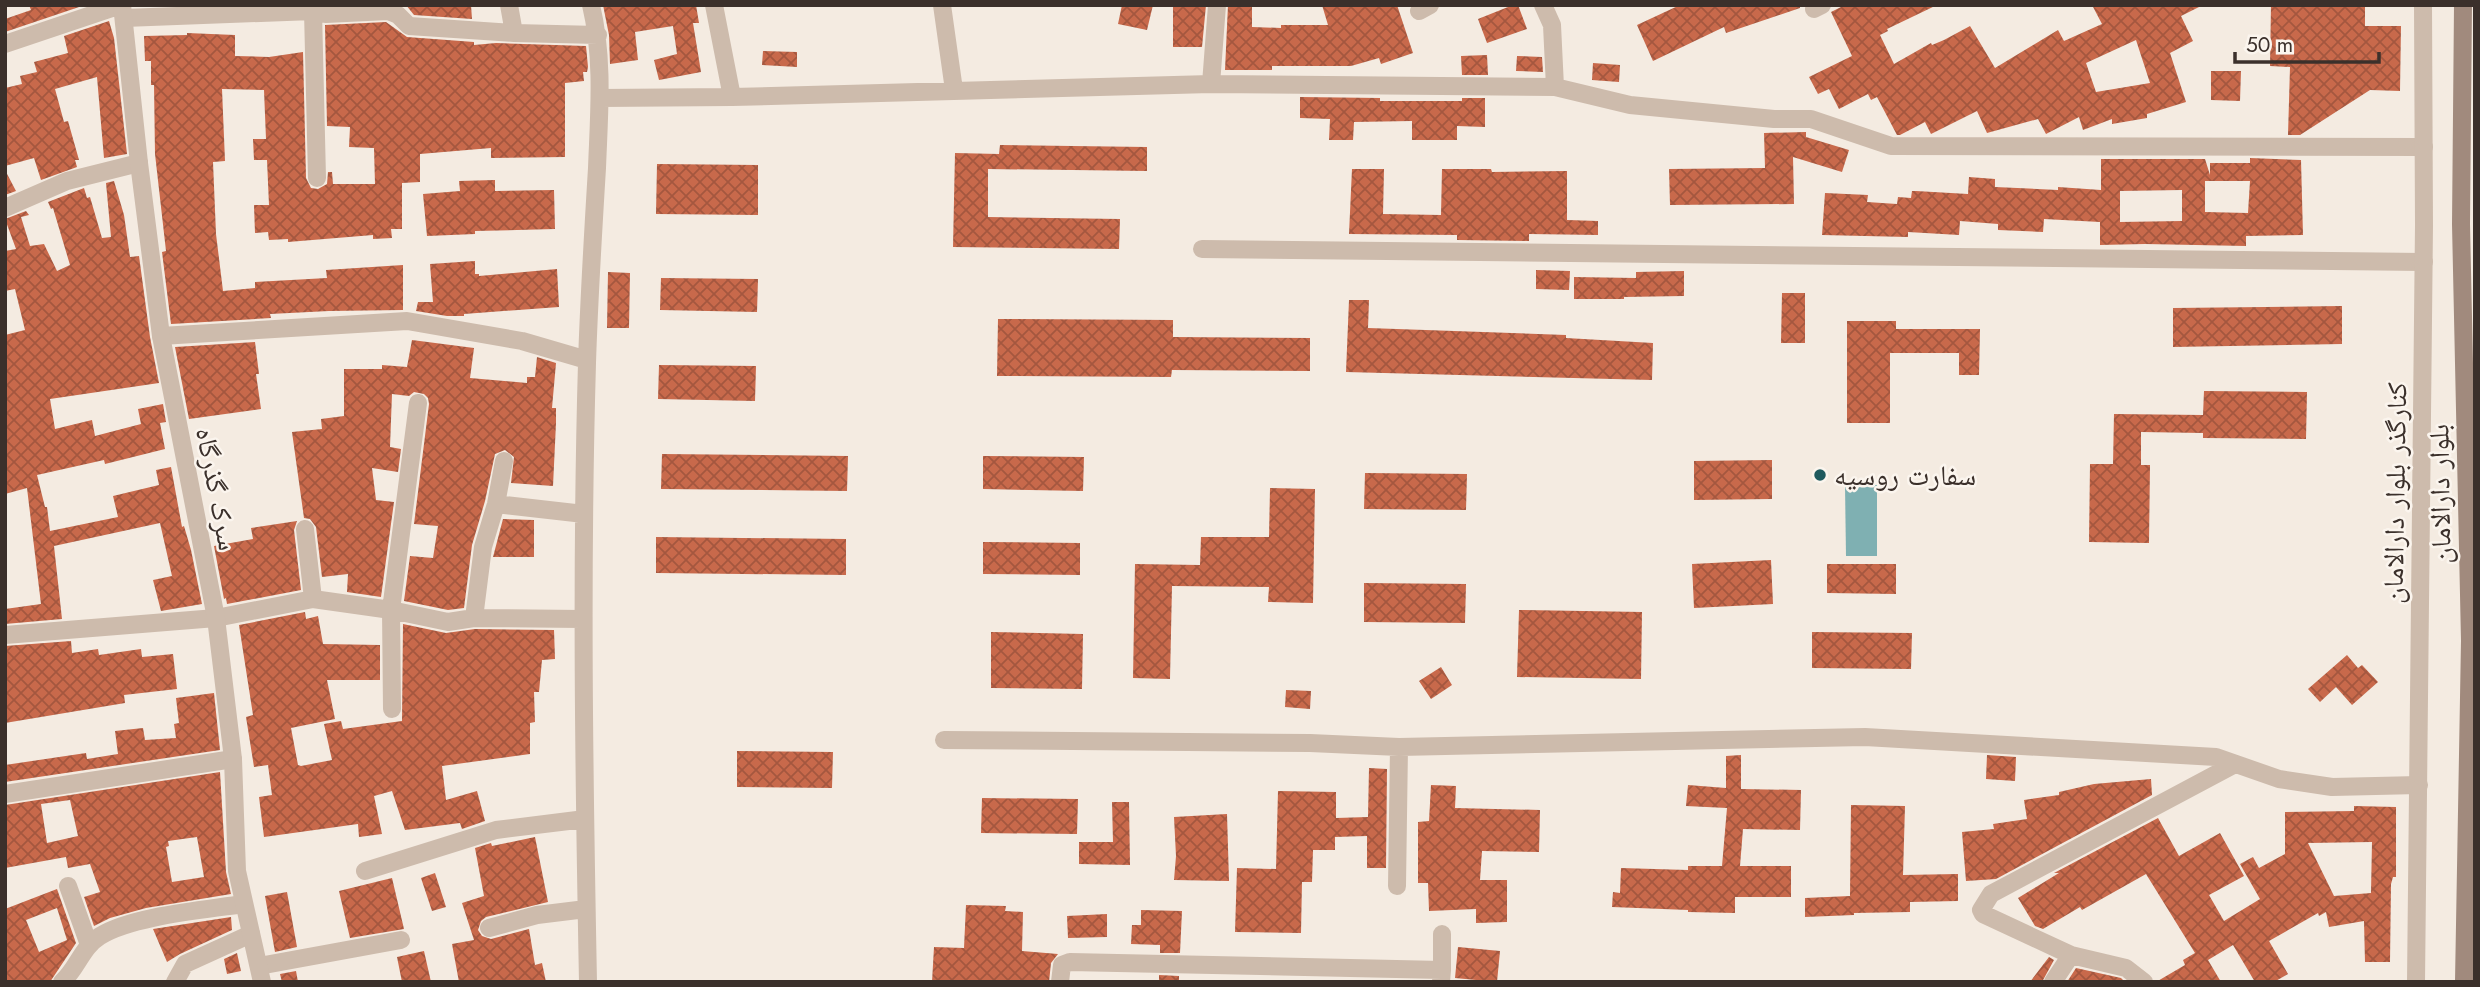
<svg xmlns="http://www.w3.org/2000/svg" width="2480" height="987" font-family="Jost,'Noto Naskh Arabic',sans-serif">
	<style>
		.water { fill: #7fb0b2 }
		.building { fill: url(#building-cross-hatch); fill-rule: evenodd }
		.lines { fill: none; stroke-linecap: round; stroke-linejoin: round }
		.minor { stroke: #cdbbac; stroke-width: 18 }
		.tertiary { stroke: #cdbbac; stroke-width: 18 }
		.secondary { stroke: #a18a7d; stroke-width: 18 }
		.poi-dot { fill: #1f5a5e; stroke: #fbf5ee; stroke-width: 2.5 }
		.labels { text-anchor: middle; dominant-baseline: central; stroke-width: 5; stroke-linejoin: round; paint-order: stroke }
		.poi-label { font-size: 28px; fill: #3b302b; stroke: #fbf5ee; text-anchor: start }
		.street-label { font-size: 28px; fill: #3b302b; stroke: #fbf5ee }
	</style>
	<defs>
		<pattern id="building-cross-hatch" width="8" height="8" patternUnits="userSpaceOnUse" patternTransform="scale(1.75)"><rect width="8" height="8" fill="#c8694b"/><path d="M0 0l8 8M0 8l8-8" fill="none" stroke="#a4573f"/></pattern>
	</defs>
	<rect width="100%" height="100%" fill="#f4ebe1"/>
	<!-- water -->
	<path class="water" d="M1845,485H1877V556H1846Z"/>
	<!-- building -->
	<path class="building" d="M29,5H85L5,32V19L31,10Z
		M406,5H471L472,19L414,15Z
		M603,5H696L699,23H693L701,72L659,80L654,60L677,54L673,26L635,32L638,60L610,64L609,35Z
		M1122,5H1153L1147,30L1118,24Z
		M1173,5H1206L1202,47H1173Z
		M1228,5H1252V27L1281,28V25H1328L1322,5H1397L1413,53L1381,64L1379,58L1351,66H1272V70H1225Z
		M1513,5H1518L1527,29L1487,43L1478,19Z
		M1680,5H1800V8L1726,33L1724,27L1653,61L1637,25Z
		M1845,5H1937L1887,29L1888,31L1880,35L1894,64L1931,43L1932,45L1944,40L1970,26L1995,68L2058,30L2064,41L2102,24L2092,5H2203L2181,16L2193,41L2170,53L2186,102L2147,114V118L2112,124V119L2083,130L2079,117L2046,134L2038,119L1987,133L1977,111L1931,134L1925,122L1900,135H1897L1877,97L1871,100L1868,94L1839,109L1829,89L1818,94L1809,77L1852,56L1831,12ZM2136,40L2150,83L2096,92L2086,63Z
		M2271,5H2365V26H2401L2400,91L2370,90L2300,135H2288L2290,67L2270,66Z
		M109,21L114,38L127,154L104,158L97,77L55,89L64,122L68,121L79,160H75L77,167L41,180L34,158L5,166V88L22,84L20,76L37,72L34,62L68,53L64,36Z
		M386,22L407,37L474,42V45L496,43L586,46L588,67L587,72H583L584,81L565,83V157L491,158V148L420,154V182L402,183V229H391L392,238L373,239V235L288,242V239L269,240L268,232L255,233L254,205H269L267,160H254L253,139H266L264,90L222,89L225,161L213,162L216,234L223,291L255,288V282L327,278L326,270L403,265V310L329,311L270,314L271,318L171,324L162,252L166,251L155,154L154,85H151V61H145L144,36L187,35V33L235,35V56L269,57L303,52L306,178L311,188L318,189L327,184L328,172H332L333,184H375L374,148L349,147L350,127L327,126L325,25Z
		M763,51L797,52V67L762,65Z
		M1487,55L1488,75H1462L1461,56Z
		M1517,56L1542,57L1543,72L1516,71Z
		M1593,63L1620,65L1619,82L1592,80Z
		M2211,71H2241L2240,101L2211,100Z
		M1300,97L1380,98V101H1462V98H1485V127L1457,126V140H1412V121L1354,122L1353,140H1329L1330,119L1300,118Z
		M1806,132V137L1849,150L1842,172L1793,157L1794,204L1670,205L1669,169L1765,168L1764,133Z
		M1000,145L1147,147V171L988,169V217L1120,219L1119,249L953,247L955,153L999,154Z
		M2250,158L2301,160L2303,235L2246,236V246L2145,244L2100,245V222L2044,219L2043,232L1998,230V224L1960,221L1959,235L1908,232V237L1822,235L1825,193L1868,195L1867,202L1897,204L1898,197L1911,198L1912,191H1916L1968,194L1969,177L1995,179V187L2058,190V187L2101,190V159H2205L2210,175V163H2250ZM2205,181H2250L2248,213L2205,212ZM2182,190V221L2120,222V191Z
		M657,164L758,165V215L656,214Z
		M1352,169H1384L1383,214L1441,215L1442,169H1491L1492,172L1567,171V220L1598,221V235L1529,234V241L1457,240V235L1349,234Z
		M5,170L16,191L5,195Z
		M495,180V191L554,190L555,229L475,231V234L427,236L423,194L460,191L459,181Z
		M114,181L124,215L130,257L139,256L150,337L159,383L50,399L55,429L92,420L95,436L141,424L138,409L163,404L166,422L160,423L165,449L105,464L104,460L37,475L45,507H47L50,531L118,517L113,496L159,485L156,470L171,467L182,527L184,526L191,550L202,604L161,611L153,580L172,576L160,523L54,546L62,619L5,624V609L41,604L27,488L5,494V335L25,330L15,289L5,291V251L16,249L5,219L26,211L29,215L21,217L30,246L44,244L57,271L70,265L53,208L51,209L48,202L84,188L87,198L90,197L102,238L111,237L106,183Z
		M475,261V274H479V276L557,269L559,307L464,314V316H447L416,311L418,302H433L430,264Z
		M1536,270L1570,271L1569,290L1536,289Z
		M1684,271V296L1624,297V299H1574V277L1636,278V272Z
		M608,272L630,273L629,328H607Z
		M661,278L758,279L757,312L660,310Z
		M1782,293H1805V343H1781Z
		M1349,300H1369L1368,328L1566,335V338L1653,343L1652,380L1346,372Z
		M2342,306V344L2173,347V308Z
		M998,319L1173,320V337L1310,338V371L1172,370L1171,377L997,376Z
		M1847,321H1896V329H1980L1979,375H1959V353H1890V423H1847Z
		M412,340L474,348L470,378L527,383V377H535L537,357L556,363L552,408H556V423L553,486L511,483L514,457L505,450L495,454L485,501L472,545L464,608L448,610L404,601L410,556L433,558L438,526L414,524L429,404L428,398L424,394L414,392L409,396L392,394L390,447L401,449L398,472L372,468L376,500L394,502L381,597L347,592L348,574L322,577L316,527L310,519L304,518L292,432L322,429L321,419L344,416V369H382V365L407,367Z
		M255,342L259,374H256L261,409L189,419L175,347Z
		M659,365L756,366L755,401L658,399Z
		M2204,391L2307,392L2306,439L2203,438V433L2141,432V465H2150L2149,543L2089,542L2090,464H2113L2114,414L2203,415Z
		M662,454L848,456L847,491L661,489Z
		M983,456L1084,457L1083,491L983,489Z
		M1772,460V499L1694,500V461Z
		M1365,473L1467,474L1466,510L1364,509Z
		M1270,488L1315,489L1313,603L1268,602L1269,587L1172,586L1170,679L1133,678L1135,564L1200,565L1201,537H1269Z
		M503,519L534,520V557H493Z
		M297,521L294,530L301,590L227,604L226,598L224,599L214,546L253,539L251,528Z
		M656,537L846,539V575L656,573Z
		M983,542L1080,543V575L983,574Z
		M1771,560L1773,604L1694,608L1692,564Z
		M1827,564H1896V594L1827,593Z
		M1364,583L1466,584L1465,623L1364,622Z
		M1519,610L1642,612L1641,679L1517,677Z
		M305,612L306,619L318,616L323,644L380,645V680H327L335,719L291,728L298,765L301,766L332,760L324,724L341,721L343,729L402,721L403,624L446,633L475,629L554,630L555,659L542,660L539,692H534L535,722L530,723V754L442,766L446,800L477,791L485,821L462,829L460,823L405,830L392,791L374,796L382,834L359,837L358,824L264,837L259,797L272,795L268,765L254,767L246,717L253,715L239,625Z
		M991,632L1083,634L1082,689L991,688Z
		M1812,632L1912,633L1911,669L1812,668Z
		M71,641L72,653L98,649L99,655L141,649L142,657L173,654L177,689L124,695L125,703L5,723V646Z
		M2347,655L2358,668L2362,665L2378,682L2352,705L2336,687L2320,702L2308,689Z
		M1441,667L1452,685L1431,699L1419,681Z
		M1286,690L1311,691L1310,709L1285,707Z
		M214,693L220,750L5,782V765L86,753L87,759L118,754L115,731L143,728L145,740L176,738L174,724L179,723L176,698Z
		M737,751L833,752L832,788L737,787Z
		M1741,755V789L1801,790L1800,830L1743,829L1740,866H1791V897H1735V913L1688,912V910L1612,907L1613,892L1620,893L1621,868L1688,870V866H1722L1727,808L1686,806L1688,785L1726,788V756Z
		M1987,755L2016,757L2015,781L1986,779Z
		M1369,768L1387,769L1386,868H1367V836L1335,837V850H1313L1312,882H1302L1301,933L1235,932L1237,868L1276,869L1278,791L1336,792V818L1368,817Z
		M220,772L226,872L231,894L146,908L110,918L94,926L84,897L100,892L90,864L68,868L66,857L5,868V805ZM70,800L78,836L47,843L41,804ZM197,837L204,877L172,882L166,847L169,846L168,841Z
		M2151,779L2152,795L1996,879L1966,881L1962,832L1994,829L1993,824L2027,819L2024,800L2059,795V792L2094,784Z
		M1431,785L1456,786L1455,808L1540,810L1539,852L1482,851L1480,880H1507V922L1476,923V909L1429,911L1428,883H1418V822L1429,821Z
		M982,798L1078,799L1077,834L981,833Z
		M1112,802H1129L1130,865L1079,864V842H1113Z
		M1851,805L1905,806L1903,875L1958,874V901L1910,902V912L1854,913V915L1805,917V898L1850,896Z
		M2354,806L2396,807V877H2393L2391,884L2390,962H2365L2364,921L2329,927L2326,912L2319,916L2318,913L2269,941L2288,974L2274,982H2255L2233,945L2208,960L2221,982H2156L2185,965L2183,960L2195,953L2146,874L2082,910L2080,907L2043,929L2035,926L2018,898L2059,873H2054L2158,818L2179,856L2220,833L2244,876L2209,895L2224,921L2260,899L2240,864L2253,857L2259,868L2285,854V812L2354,811ZM2372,842L2371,893L2334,896L2308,843Z
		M1227,814L1229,881L1174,880L1176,856L1174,817Z
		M535,837L548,902L486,917L481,921L478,930L482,936L491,939L529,929L535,965L542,963L546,982H459L452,944L474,940L462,903L484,896L475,848L491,843L492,846Z
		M435,873L446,907L432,911L421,878Z
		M392,878L404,929L350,938L339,891Z
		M57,889L76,943L50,982H5V909ZM57,908L67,940L39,952L26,920Z
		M287,892L297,947L275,952L265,896Z
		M966,905L1006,906L1005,911L1023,912L1022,951L1058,954L1051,963L1049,982H932L934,947L964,948Z
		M1141,910L1182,911L1180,953H1160V945L1131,944L1132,925H1141Z
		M1107,914V937L1068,938L1067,916Z
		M231,917L232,930L180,954L167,962L153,929Z
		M1458,947L1500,951L1497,982L1455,978Z
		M424,951L431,982H402L397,957Z
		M237,953L241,971L227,974L224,959Z
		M2049,957L2054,960L2042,982H2030Z
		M2076,968L2121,978L2125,982H2067Z
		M296,971L298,982H282L280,974Z
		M1159,975L1179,976V982H1159Z"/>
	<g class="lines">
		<!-- minor -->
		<path class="minor" d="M509,5L514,33
			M714,5L732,97
			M942,5L954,90
			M1543,5L1552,25L1555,87
			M1814,9L1822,5
			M313,11L317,178
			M1419,11L1430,5
			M124,18L313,11L326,14L388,11L398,15L409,26L514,33L598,35
			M5,44L121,5
			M1211,84L1217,5
			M600,98L732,97L1211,84L1555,87L1630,105L1774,119H1811L1891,146L2424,147
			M5,208L67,181L139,163
			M1202,249L2424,262
			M161,336L407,321L522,341L587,360
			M496,504L584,514
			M305,529L313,599
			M474,618L483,547L496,504L504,461
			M5,635L216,618L313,599L391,610L448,622L474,618L582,619
			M392,709L391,610L418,403
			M944,740L1310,743L1399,747L1865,737L2216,757L2279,779L2332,787L2419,785
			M5,794L233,759
			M365,871L496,830L585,819
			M68,886L89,945
			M1397,886L1399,747
			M489,928L537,915L586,909
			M1442,934V970
			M259,966L401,940
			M62,982C77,969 82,947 100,936C132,916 204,910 243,904
			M175,982L185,964L251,934
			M588,982C584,776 581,570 587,363C589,298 593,233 597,168C599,114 604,59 591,5
			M1060,982L1062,965L1070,962L1442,970L1441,982
			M2053,982L2071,955
			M2144,982L2126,968L2071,955L1983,914L1981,910L1991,894L2235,764"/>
		<!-- tertiary -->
		<path class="tertiary" d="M122,5L139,163L161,336L216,618L233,759L237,871L262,982
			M2416,982L2424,225L2423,5"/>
		<!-- secondary -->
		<path class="secondary" d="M2463,5L2461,224L2470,641L2464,982"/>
	</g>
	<!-- markers -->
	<circle class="poi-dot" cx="1820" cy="475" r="7"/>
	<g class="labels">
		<!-- poi labels -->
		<g class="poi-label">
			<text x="1834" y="475">سفارت روسیه</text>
		</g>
		<!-- street labels -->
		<g class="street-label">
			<text transform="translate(217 489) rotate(79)">سرک گذرگاه</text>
			<text transform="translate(2395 493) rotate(-89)">کنارگذر بلوار دارالامان</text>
			<text transform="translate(2440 494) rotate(-91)">بلوار دارالامان</text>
		</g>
	</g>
	<!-- border -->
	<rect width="2480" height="987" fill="none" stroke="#3b302b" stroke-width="14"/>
	<!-- scale -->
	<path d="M2235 52v10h144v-10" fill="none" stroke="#3b302b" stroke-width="3.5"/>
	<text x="2246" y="52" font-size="21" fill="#3b302b" stroke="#fbf5ee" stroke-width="5" paint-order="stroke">50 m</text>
</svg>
